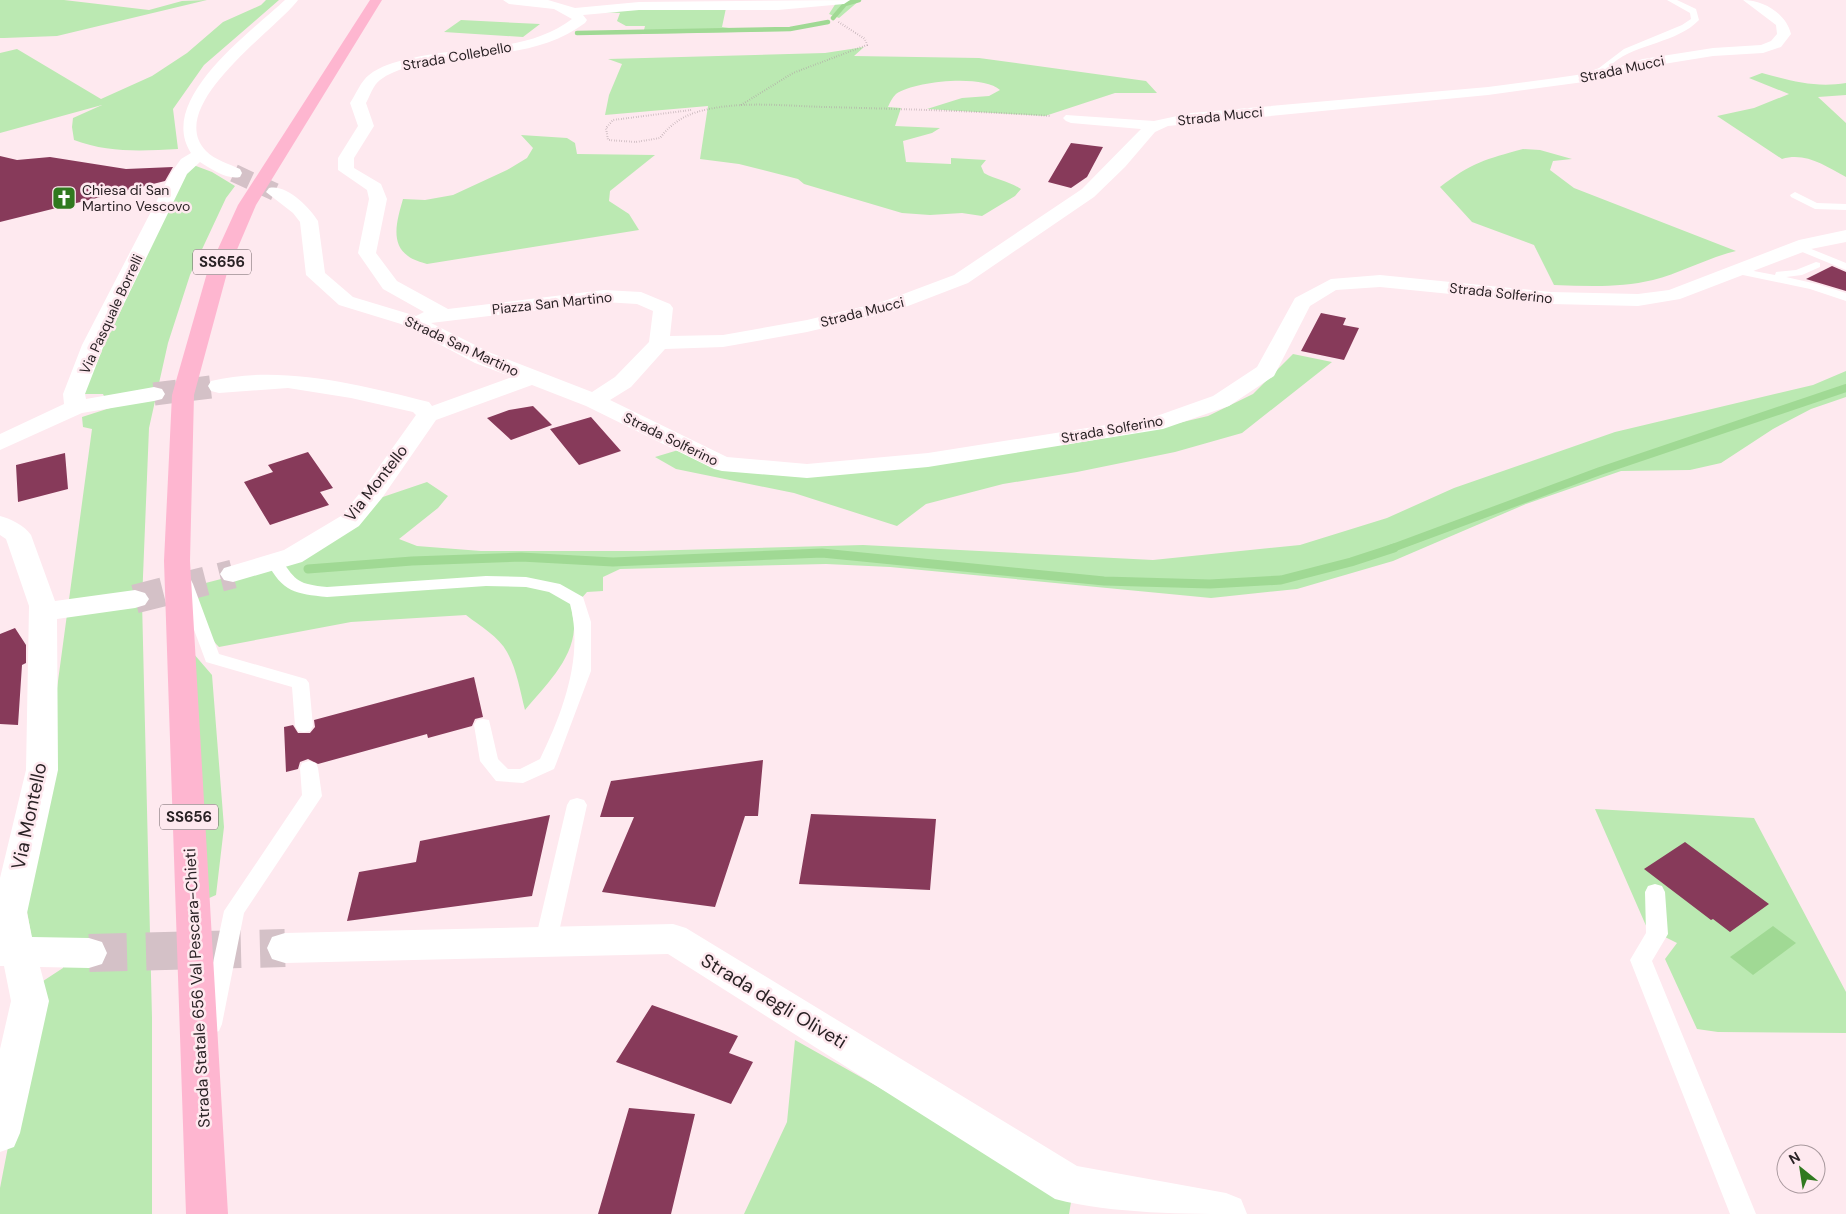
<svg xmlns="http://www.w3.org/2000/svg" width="1846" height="1214" font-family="'DM Sans',sans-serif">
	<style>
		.green { fill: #bbe9b2 }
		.water { fill: #a0d994 }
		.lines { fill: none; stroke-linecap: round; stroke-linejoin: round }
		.stream-far2 { stroke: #a0d994; stroke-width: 4.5 }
		.stream-far1 { stroke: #a0d994; stroke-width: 8 }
		.stream { stroke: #a0d994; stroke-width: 9 }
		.building { fill: #873a5a }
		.street-tunnel-far3 { stroke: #d4c1c7; stroke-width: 18; stroke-dasharray: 18 9; stroke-linecap: butt }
		.street-tunnel-far2 { stroke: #d4c1c7; stroke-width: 23; stroke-dasharray: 23 11; stroke-linecap: butt }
		.street-tunnel-far1 { stroke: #d4c1c7; stroke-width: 29; stroke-dasharray: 29 15; stroke-linecap: butt }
		.street-tunnel { stroke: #d4c1c7; stroke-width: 38; stroke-dasharray: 38 19; stroke-linecap: butt }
		.path { stroke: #af9fa4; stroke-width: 2; stroke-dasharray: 0.5 2; stroke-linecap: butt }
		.lane { fill: #fff; fill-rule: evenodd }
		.street { fill: #fff; fill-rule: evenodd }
		.highway { fill: #feb6d0; fill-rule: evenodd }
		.labels { text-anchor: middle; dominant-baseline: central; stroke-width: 5; stroke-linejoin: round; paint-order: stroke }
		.far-street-label { font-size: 14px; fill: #2a2225; stroke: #fee9ef }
		.far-poi-label { font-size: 14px; fill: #2a2225; stroke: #fee9ef; text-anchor: start }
		.shield { fill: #fee9ef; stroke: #6a5e62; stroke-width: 1 }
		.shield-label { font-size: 15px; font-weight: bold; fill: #2a2225 }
		.street-label { font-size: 16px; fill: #2a2225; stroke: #fee9ef }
		.near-street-label { font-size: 19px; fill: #2a2225; stroke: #fee9ef }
	</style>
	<rect width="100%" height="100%" fill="#fee9ef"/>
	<!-- green -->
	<path class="green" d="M0,0H64L149,10L182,1L207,0L57,36L4,38H0Z
		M266,0H279L204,65L173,109L178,149C142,151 108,153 74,140L72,127L73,118L102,105L0,133V53L17,49L101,99L152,76L187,53L223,22L261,5Z
		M860,0L839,18L829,14L836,3L824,1Z
		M726,8L722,27L736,29L796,27L831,23L787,31L635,34L644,30L645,26H626L617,21L620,13L601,12L615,10Z
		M461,20L540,24L523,37L444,32Z
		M864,47L854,56L979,58L1146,81L1157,93H1115L1045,116L927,109L962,98L989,96L1000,90C983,74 914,81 896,94C892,98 890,102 888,107L901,108L895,126L940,128L932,133L903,141L906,162L951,164V158L986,160L981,166L984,173C996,180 1009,181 1021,189L1015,196L982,216L962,213L930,215L902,213L804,184L798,179L739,164L700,159L708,106L605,115L609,95L622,64L608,59L825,53Z
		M1762,73C1791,81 1816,88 1846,83V95L1818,97L1846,123V177C1825,166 1806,152 1782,159L1717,116L1754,108L1789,94L1749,78Z
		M521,135L567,138L575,143L577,154L655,155L610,191L609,201L629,214L639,230L427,264C421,262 413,260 408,256C389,243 398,217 403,199L425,200L453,195L507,170L527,158L533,148Z
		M1523,149L1540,150L1572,159L1553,161L1550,170L1574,188L1736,251C1707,258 1681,273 1653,280C1620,288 1587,286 1554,285L1534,245L1472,222L1440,187C1471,163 1486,159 1523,149Z
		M188,163L212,172L235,186L226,198L190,275L168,343L149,428L142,601L152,1018V1214H0V1188L40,983L63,968V949L32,940L27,911L92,429L83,427L82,417L110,408L103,394H76Z
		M1293,354L1332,362L1242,433L1175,452L1077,472L1003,484L926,504L897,526L794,493L676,469L655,457L685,448L723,465L807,472L1149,430L1208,416L1253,394Z
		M1846,371V397L1811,409L1773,429L1721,463L1690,470L1621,471L1526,504L1393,561L1297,589L1211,598L890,567L826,564L620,569L603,577V591L587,592L572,609C572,616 575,623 574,629C572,661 544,687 525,710C520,691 517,670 507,652C499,637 480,626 466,615L351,622L219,647C203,631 200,608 194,586L283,563L371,501L427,482L448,496L438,508L399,539L417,546L481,551H642L863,545L1153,560L1300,545L1387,518L1454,488L1615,432L1813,385Z
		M193,653L212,675L224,827L216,895L207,899Z
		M1595,809L1754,818L1846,992V1033L1718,1032L1697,1029L1665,959L1677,943L1647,928Z
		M795,1040L1072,1196L1069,1214H744L787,1122Z"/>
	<!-- water -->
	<path class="water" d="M1773,926L1796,943L1753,975L1730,957Z"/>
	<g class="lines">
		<!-- stream-far2 -->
		<path class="stream-far2" d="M833,18L845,4L859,0
			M577,33L790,29L828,22"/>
		<!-- stream-far1 -->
		<path class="stream-far1" d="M1390,549L1600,471L1846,388"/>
		<!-- stream -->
		<path class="stream" d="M308,569L412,561L521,557L613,562L822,553L1104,581L1210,584L1281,580L1351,562L1394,548"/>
	</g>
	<!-- building -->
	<path class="building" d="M1071,143L1103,147L1087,177L1071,188L1048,182Z
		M0,156L17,160L50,157L126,169L173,167L165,181L0,222Z
		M1832,266L1846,272V291L1806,279Z
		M1321,313L1346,318L1343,325L1359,328L1344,360L1301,351Z
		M533,406L552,425L511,440L487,418L509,410Z
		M591,417L621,451L579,465L550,429Z
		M308,452L333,488L320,492L329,505L270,525L244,482L273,472L268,465Z
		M65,453L68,489L18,502L16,465Z
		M15,628L26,645V663L22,665L18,725L0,724V634Z
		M474,677L483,717L475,719L472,726L428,738L427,734L318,764L308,759L300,762L298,769L286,772L284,727L293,725L298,733H310L315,727L314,720Z
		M763,760L758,816H745L715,907L602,892L634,817H600L611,781Z
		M811,814L936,819L930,890L799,884Z
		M550,815L532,896L347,921L359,872L416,862L420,841Z
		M1685,842L1769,904L1730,932L1713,919L1711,920L1644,869Z
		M652,1005L738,1036L729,1053L753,1062L731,1104L616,1062Z
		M629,1108L695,1114L671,1214H598Z"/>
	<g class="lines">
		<!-- street-tunnel-far3 -->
		<path class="street-tunnel-far3" d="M234,173L275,192"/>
		<!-- street-tunnel-far2 -->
		<path class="street-tunnel-far2" d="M154,394L219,386"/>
		<!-- street-tunnel-far1 -->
		<path class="street-tunnel-far1" d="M135,599L233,574"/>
		<!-- street-tunnel -->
		<path class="street-tunnel" d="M89,953L285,948"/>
		<!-- path -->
		<path class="path" d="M741,105L793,73L867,45L865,39L837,21
			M691,110L613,120L606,128L608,140L636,142L660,138C670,125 681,117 697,112C738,100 784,106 826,107C901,109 976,111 1051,116"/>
		<!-- lane -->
		<path class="lane" d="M1667,0H1677L1696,9L1699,20C1677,43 1638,43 1613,63C1604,71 1589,83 1576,81V77L1599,68L1624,49L1682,25L1691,19L1690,13Z
			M1795,192L1817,203L1846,204V210L1815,209L1791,197L1790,195Z
			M1799,244L1846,263V270L1795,249L1793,247Z
			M1816,262L1820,263V267L1802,275L1786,277L1817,284L1846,293V301L1810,289L1738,274L1732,271L1738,268L1775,275L1776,272L1796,270Z
			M275,557L281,559C296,582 299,584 327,587L486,576L526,577L560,584L583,597L591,622V671L556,764L554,769L523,783L496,781L480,761L474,725L477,720L483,719L489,720L498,759L508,769H520L540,759C563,712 584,656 570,604L549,592L526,587L486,586L327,597C296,594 282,592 267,562Z
			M185,579L191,580L193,584L219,654L306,679L309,683L313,726L310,731L304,732L298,731L295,726L292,687L206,662L177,584L179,580Z
			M309,761L316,763L318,768L322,796L244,913L222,1024L219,1031L211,1034L203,1031L200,1024L224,911L302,795L300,768L302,763Z
			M577,798L584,800L587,805L557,941L553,947L546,950L539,947L535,941L567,805L570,800Z
			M1655,884L1662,886L1665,892L1668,934L1652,961L1756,1214H1730L1630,960L1646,933L1645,892L1648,886Z"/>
		<!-- street -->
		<path class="street" d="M285,0H298C276,30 163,106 206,151C215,160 229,164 240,169L242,173L240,177C227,180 211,169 200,162L187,174L104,345L85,394L86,399L154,387L162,389L165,394L162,399L154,401L82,413L0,450V434L64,404L63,394L82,345L171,173L181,159L191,153C156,100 251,32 285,0Z
			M503,0H548L575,8L639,2L850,0L844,4L778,10H639L583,15L587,20L585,23C542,55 489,53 438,61C419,64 396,68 380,80C373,85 370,96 366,103L374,126L354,158V168L381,184L387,199L376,253L397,281L448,309L604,290L641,292L670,304L673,308L670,336L723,335L807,320L882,302L954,275L1082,189L1141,129L1071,123L1066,121L1063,118L1066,115L1154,121L1191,113L1488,87L1556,78L1604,71L1643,59L1713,48L1761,45L1771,41L1777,34L1776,25L1743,0C1763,0 1786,13 1791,34L1781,47L1763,53L1713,56L1645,67L1606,79L1488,95L1168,126L1155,132L1125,167L1094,197L968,283L895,311L807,332L723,347L665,349L631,387L610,400L727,457L807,464L928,453L1151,418L1213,396L1257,367L1295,298L1331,279L1380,275L1551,292L1638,294L1669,290L1799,240L1846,230V242L1811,249L1680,299L1638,306L1551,304L1380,287L1336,290L1310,306L1274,376L1229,406L1163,429L928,467L807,478L722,471L714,469L586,406L532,385L436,420L382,498L359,526L302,562L233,582L224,580L220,574L224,568L284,550L341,516L364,488L416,415L413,412L351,398L288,388L219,393L211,391L208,386L211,381C280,364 361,385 429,402L432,406L512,377L475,363L401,324L339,305L306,275L300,222L293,213L266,192L269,188C287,184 309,207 318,221L325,273L353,297L416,316L424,312L383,289L358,253L369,199L367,190L338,170V158L358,126L350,103C356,94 361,81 369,75C380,66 395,62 408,59C462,45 526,54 572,19L554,9L509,4ZM604,302L637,304L653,311L649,342L615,377L592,392L491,353L431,323Z
			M0,516C11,519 24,525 31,535L55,601L135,590L145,593L149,599L145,605L135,608L57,619L58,770L27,913L32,937L89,938L102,942L107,953L102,964L89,968L40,967L49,1001L20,1133L14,1147L0,1152V1049L11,1001L4,966H0V878L26,770L29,606L6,539L0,535Z
			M673,924L686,928L1077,1166L1226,1193L1241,1199L1247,1214C1186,1214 1113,1214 1055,1199L668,954L285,963L272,959L267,948L272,937L285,933Z"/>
		<!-- highway -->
		<path class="highway" d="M370,0H382L256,205L227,273L194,395L190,561L228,1214H186L164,561L172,395L207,273L238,205Z"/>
	</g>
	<!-- icons -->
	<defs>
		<g id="church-square" transform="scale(1.25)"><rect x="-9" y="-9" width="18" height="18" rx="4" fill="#30791f" stroke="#fee9ef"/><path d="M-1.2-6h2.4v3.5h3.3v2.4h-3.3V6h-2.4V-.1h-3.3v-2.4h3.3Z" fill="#fff"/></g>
	</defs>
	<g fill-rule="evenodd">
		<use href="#church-square" x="64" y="198"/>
	</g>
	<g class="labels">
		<!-- far-street labels -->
		<g class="far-street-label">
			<text transform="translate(457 56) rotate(-10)">Strada Collebello</text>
			<text transform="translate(1622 69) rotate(-12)">Strada Mucci</text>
			<text transform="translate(1220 116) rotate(-6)">Strada Mucci</text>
			<text transform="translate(1501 293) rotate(6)">Strada Solferino</text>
			<text transform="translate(552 303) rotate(-6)">Piazza San Martino</text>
			<text transform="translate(862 312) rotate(-14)">Strada Mucci</text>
			<text transform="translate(111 314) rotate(-65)">Via Pasquale Borrelli</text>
			<text transform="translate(462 346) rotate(25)">Strada San Martino</text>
			<text transform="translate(1112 429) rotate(-10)">Strada Solferino</text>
			<text transform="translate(671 439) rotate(26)">Strada Solferino</text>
		</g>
		<!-- far-poi labels -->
		<g class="far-poi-label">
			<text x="82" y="190">Chiesa di San<tspan x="82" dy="16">Martino Vescovo</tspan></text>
		</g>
		<!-- shield labels -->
		<g class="shield">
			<rect x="193" y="249.5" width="58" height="25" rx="4"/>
			<rect x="160" y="804.5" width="58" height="25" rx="4"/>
		</g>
		<g class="shield-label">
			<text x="222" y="262">SS656</text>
			<text x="189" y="817">SS656</text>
		</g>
		<!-- street labels -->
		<g class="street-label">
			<text transform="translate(376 483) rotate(-52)">Via Montello</text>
			<text transform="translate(197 988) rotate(-93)">Strada Statale 656 Val Pescara-Chieti</text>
		</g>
		<!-- near-street labels -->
		<g class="near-street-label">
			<text transform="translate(29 816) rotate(-78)">Via Montello</text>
			<text transform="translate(774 1001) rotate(31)">Strada degli Oliveti</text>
		</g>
	</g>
	<!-- north arrow -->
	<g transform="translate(1801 1169) rotate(330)"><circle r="24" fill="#fee9ef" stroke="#a9999e"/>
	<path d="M0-4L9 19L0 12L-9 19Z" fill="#30791f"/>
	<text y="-8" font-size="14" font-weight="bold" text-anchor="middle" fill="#2a2225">N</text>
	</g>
</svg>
